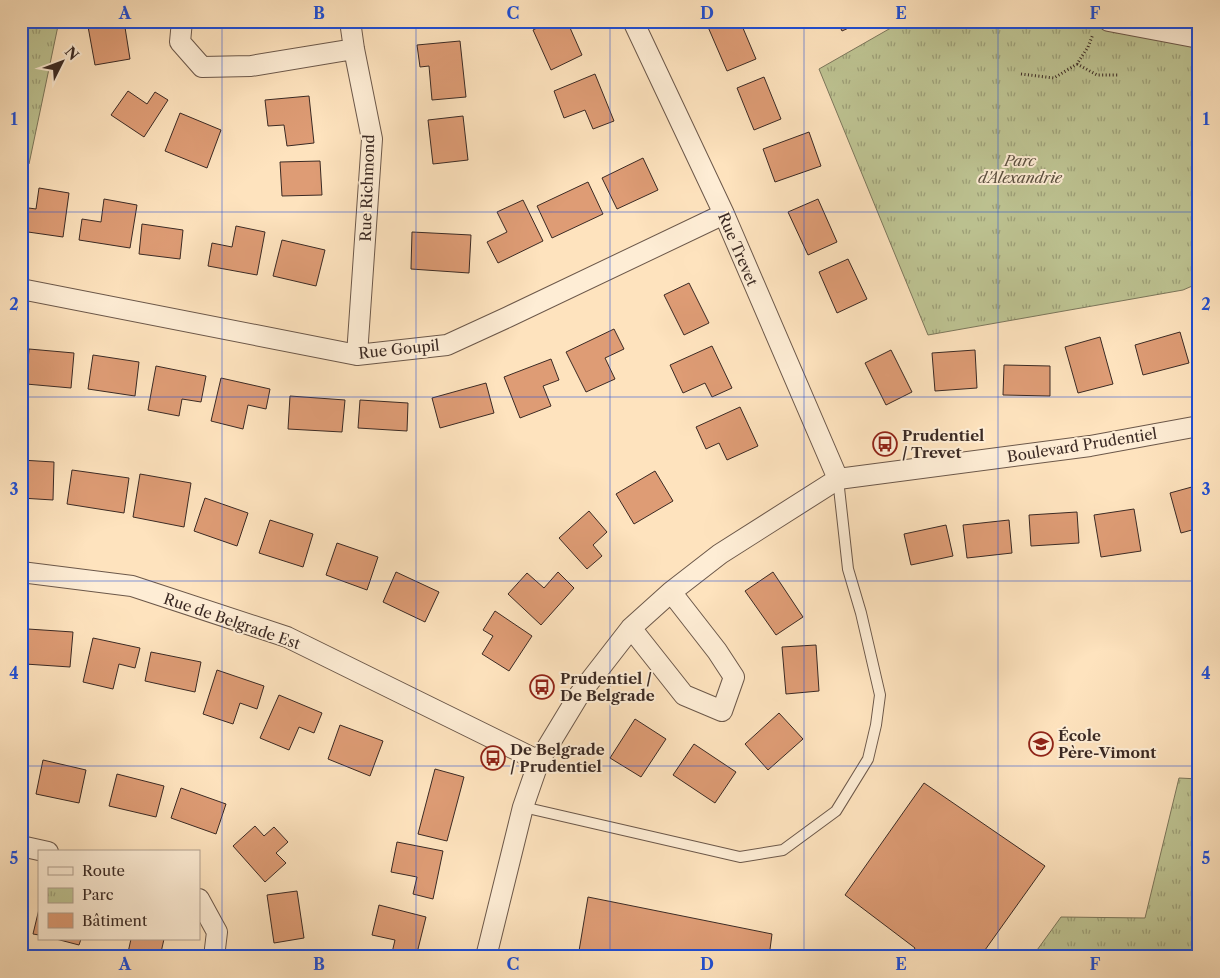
<svg xmlns="http://www.w3.org/2000/svg" width="1220" height="978" font-family="'Libre Caslon Text',serif">
	<style>
		.park { fill: url(#park-tufts); stroke: #7c775c }
		.building { fill: #de9c75; stroke: #3b2a24 }
		.lines { fill: none; stroke-linecap: round; stroke-linejoin: round }
		.service-casing { stroke: #6c584a; stroke-width: 12 }
		.minor-casing { stroke: #6c584a; stroke-width: 22 }
		.path { stroke: #3b2a24; stroke-width: 3; stroke-dasharray: 1 2.5; stroke-linecap: butt }
		.service { stroke: #feedd5; stroke-width: 10 }
		.minor { stroke: #feedd5; stroke-width: 20 }
		.grid { fill: none; stroke: #1d4ed8; stroke-width: 1; stroke-opacity: 0.55 }
		.labels { text-anchor: middle; dominant-baseline: central; stroke-width: 4; stroke-linejoin: round; paint-order: stroke }
		.park-label { font-size: 15px; font-style: italic; fill: #5c5040; stroke: #feedd5 }
		.street-label { font-size: 15px; fill: #3b2a24; stroke: #feedd5 }
		.poi-label { font-size: 15px; font-weight: bold; fill: #3b2a24; stroke: #feedd5; text-anchor: start }
		.neatline { fill: none; stroke: #1d4ed8; stroke-width: 2 }
		.grid-label { font-size: 16px; text-anchor: middle; font-weight: bold; fill: #1d4ed8 }
	</style>
	<defs>
		<pattern id="park-tufts" width="24" height="20" patternUnits="userSpaceOnUse" patternTransform="scale(1.25)"><rect width="24" height="20" fill="#bec493"/><path d="M3 7l-1-3M5 7V3M7 7l1-3M15 17l-1-3M17 17v-4M19 17l1-3" fill="none" stroke="#9c9f78"/></pattern>
	</defs>
	<rect width="100%" height="100%" fill="#fee3be"/>
	<filter id="stains"><feTurbulence type="fractalNoise" baseFrequency=".004" numOctaves="4"/><feColorMatrix values="0 0 0 0 .2 0 0 0 0 .09 0 0 0 0 .02 0 0 0 .5 -.17"/></filter>
	<radialGradient id="worn" r=".72"><stop offset=".6" stop-color="#630" stop-opacity="0"/><stop offset="1" stop-color="#630" stop-opacity=".3"/></radialGradient>
	<!-- park -->
	<path class="park" d="M21,21H59L29,164L21,163Z
		M903,21H1075L1199,44V283L1183,290L928,335L819,69Z
		M1179,778L1199,779V957H1032L1061,917L1145,918Z"/>
	<!-- building -->
	<path class="building" d="M87,21H124L130,59L95,65Z
		M412,21H448L413,28Z
		M551,21H567L582,55L551,70L533,30Z
		M723,21H740L756,59L727,71L708,27Z
		M837,21H864L842,31Z
		M460,41L466,97L432,100L429,66L420,67L417,45Z
		M595,74L614,121L593,129L585,110L564,118L554,91Z
		M764,77L781,119L754,130L737,88Z
		M128,91L147,104L155,92L168,100L144,137L111,115Z
		M309,96L314,143L287,146L284,125L268,126L265,100Z
		M180,113L221,130L207,168L165,151Z
		M463,116L468,160L433,164L428,120Z
		M809,132L821,166L775,182L763,149Z
		M643,158L658,190L617,209L602,178Z
		M320,161L322,195L282,196L280,162Z
		M588,182L603,214L552,238L537,206Z
		M39,188L69,193L63,237L21,231V207L36,209Z
		M104,199L137,205L130,248L79,240L82,219L101,222Z
		M818,199L837,242L808,255L788,212Z
		M523,200L543,241L498,263L487,242L507,232L497,212Z
		M142,224L183,230L180,259L139,254Z
		M236,226L265,232L257,275L208,266L212,243L232,247Z
		M412,232L471,235L469,273L411,269Z
		M282,240L325,250L316,286L273,276Z
		M848,259L867,299L837,313L819,272Z
		M689,283L709,323L684,335L664,295Z
		M614,329L624,349L605,358L615,379L586,392L566,352Z
		M1180,332L1189,363L1143,375L1135,345Z
		M1100,337L1113,384L1078,393L1065,347Z
		M712,346L732,388L712,397L705,383L683,393L670,365Z
		M29,349L74,353L71,388L26,384Z
		M891,350L912,392L886,405L865,363Z
		M975,350L977,388L935,391L932,353Z
		M93,355L139,362L135,396L88,389Z
		M551,359L559,380L543,386L551,406L520,418L504,377Z
		M1004,365L1050,366V396L1003,395Z
		M156,366L206,376L201,402L182,399L179,416L148,410Z
		M221,378L270,389L266,409L248,405L243,429L211,421Z
		M486,383L494,413L440,428L432,398Z
		M290,396L345,400L342,432L288,429Z
		M360,400L408,403L407,431L358,428Z
		M740,407L758,446L727,460L719,443L706,449L696,427Z
		M21,460L54,462L53,500L21,498Z
		M72,470L129,478L124,513L67,504Z
		M655,471L673,501L634,524L616,494Z
		M140,474L191,483L184,527L133,517Z
		M1199,485V528L1181,533L1170,493Z
		M205,498L248,513L237,546L194,531Z
		M1134,509L1141,551L1101,557L1094,515Z
		M589,511L607,532L593,545L602,556L587,569L559,538Z
		M1077,512L1079,543L1031,546L1029,515Z
		M270,520L313,534L303,567L259,553Z
		M1009,520L1012,553L967,558L963,525Z
		M946,525L953,556L911,565L904,534Z
		M337,543L378,557L367,590L326,575Z
		M396,572L439,592L425,622L383,602Z
		M558,572L574,588L541,625L508,594L527,573L544,588Z
		M773,572L803,617L776,635L745,591Z
		M495,611L532,636L509,671L482,654L493,636L483,630Z
		M28,629L73,632L70,667L25,664Z
		M93,638L140,648L135,668L119,664L113,689L83,682Z
		M816,645L819,691L786,694L782,647Z
		M151,652L201,662L195,692L145,681Z
		M217,670L264,686L257,709L240,703L233,724L203,714Z
		M279,695L322,713L314,733L299,727L289,750L260,738Z
		M779,713L803,739L768,770L745,744Z
		M635,719L666,739L641,777L610,758Z
		M340,725L383,741L370,776L328,759Z
		M694,744L736,772L715,803L673,775Z
		M21,755H25L21,771Z
		M43,760L86,770L79,803L36,794Z
		M435,769L464,777L447,841L418,834Z
		M117,774L164,786L156,817L109,806Z
		M924,783L1045,866L980,957H909L915,948L845,895Z
		M181,788L226,804L216,834L171,818Z
		M255,826L264,836L274,827L288,842L276,853L286,863L265,882L233,846Z
		M397,842L443,851L433,899L413,894L417,877L391,872Z
		M297,891L304,938L274,943L267,895Z
		M588,897L772,934L769,957H578Z
		M379,905L426,917L416,957H391L395,940L372,935Z
		M39,909V935L33,934Z
		M56,939H81L79,945Z
		M131,939H164L160,957H127Z"/>
	<g class="lines">
		<!-- service casing -->
		<g class="service-casing">
			<path id="service" d="M523,807L740,857L783,850L836,811L868,759L876,725L880,695L861,613L848,569L838,479"/>
		</g>
		<!-- minor casing -->
		<g class="minor-casing">
			<path id="minor" d="M182,21L180,42L202,67L251,66L354,49
				M350,21L354,49L372,139L357,355
				M633,21L724,214L838,479
				M1109,21L1199,38
				M21,289L357,355L447,345L508,317L724,214
				M21,572L132,586L287,637L539,761
				M631,628L684,695L722,711L734,677L717,651L671,592
				M21,846L48,852
				M199,899L217,932L214,957
				M486,957L523,807L539,761L579,695L631,628L671,592L720,554L838,479L1090,446L1199,426"/>
		</g>
		<!-- path -->
		<path class="path" d="M1077,64L1097,75H1118
			M1021,74L1054,78L1077,64L1088,47L1093,34"/>
		<!-- service -->
		<use href="#service" class="service"/>
		<!-- minor -->
		<use href="#minor" class="minor"/>
	</g>
	<!-- grid -->
	<path class="grid" d="M222,21V957M416,21V957M610,21V957M804,21V957M998,21V957M21,212H1199M21,397H1199M21,581H1199M21,766H1199"/>
	<!-- icons -->
	<defs>
		<g id="bus-ring" transform="scale(1.25)"><circle r="9.5" fill="#feedd5" stroke="#8f2418" stroke-width="1.5"/><path d="M-5-6H5V4H4V6H2V4H-2V6H-4V4H-5ZM-3.5-4V0h7V-4ZM-3.5 1.2v1.5H-2V1.2ZM2 1.2v1.5H3.5V1.2Z" fill="#8f2418"/></g>
		<g id="school-ring" transform="scale(1.25)"><circle r="9.5" fill="#feedd5" stroke="#8f2418" stroke-width="1.5"/><path d="M0-5L7-2L0 1L-7-2ZM-4 1L0 2.5L4 1V4Q0 6-4 4Z" fill="#8f2418"/></g>
	</defs>
	<g fill-rule="evenodd">
		<use href="#bus-ring" x="885" y="444"/>
		<use href="#bus-ring" x="542" y="687"/>
		<use href="#school-ring" x="1041" y="744"/>
		<use href="#bus-ring" x="493" y="758"/>
	</g>
	<g class="labels">
		<!-- park labels -->
		<g class="park-label">
			<text x="1020" y="160">Parc<tspan x="1020" dy="17">d'Alexandrie</tspan></text>
		</g>
		<!-- street labels -->
		<g class="street-label">
			<text transform="translate(367 188) rotate(-88)">Rue Richmond</text>
			<text transform="translate(738 249) rotate(67)">Rue Trevet</text>
			<text transform="translate(399 349) rotate(-6)">Rue Goupil</text>
			<text transform="translate(1082 445) rotate(-9)">Boulevard Prudentiel</text>
			<text transform="translate(232 621) rotate(19)">Rue de Belgrade Est</text>
		</g>
		<!-- poi labels -->
		<g class="poi-label">
			<text x="902" y="435">Prudentiel<tspan x="902" dy="17">/ Trevet</tspan></text>
			<text x="560" y="678">Prudentiel /<tspan x="560" dy="17">De Belgrade</tspan></text>
			<text x="1058" y="735">École<tspan x="1058" dy="17">Père-Vimont</tspan></text>
			<text x="510" y="749">De Belgrade<tspan x="510" dy="17">/ Prudentiel</tspan></text>
		</g>
	</g>
	<!-- margin -->
	<rect width="1220" height="978" fill="none" stroke="#fee3be" stroke-width="55"/>
	<!-- legend -->
	<rect x="38" y="850" width="162" height="90" fill="#feedd5" stroke="#b09f8e"/>
	<rect x="48" y="867" width="25" height="8" fill="#feedd5" stroke="#b09f8e"/>
	<text x="82" y="876" font-size="15" fill="#3b2a24">Route</text>
	<rect x="48" y="888" width="25" height="15" fill="url(#park-tufts)" stroke="#b09f8e"/>
	<text x="82" y="900" font-size="15" fill="#3b2a24">Parc</text>
	<rect x="48" y="913" width="25" height="15" fill="#de9c75" stroke="#b09f8e"/>
	<text x="82" y="926" font-size="15" fill="#3b2a24">Bâtiment</text>
	<!-- north arrow -->
	<g transform="translate(62 62) rotate(48)" stroke="#feedd5" stroke-width="4" paint-order="stroke">
	<path d="M0-4L9 19L0 12L-9 19Z" fill="#3b2a24"/>
	<text y="-8" font-size="14" font-weight="bold" text-anchor="middle" fill="#3b2a24">N</text>
	</g>
	<rect x="28" y="28" width="1164" height="922" class="neatline"/>
	<g class="grid-label">
		<text x="125" y="19">A</text>
		<text x="319" y="19">B</text>
		<text x="513" y="19">C</text>
		<text x="707" y="19">D</text>
		<text x="901" y="19">E</text>
		<text x="1095" y="19">F</text>
		<text x="14" y="125">1</text>
		<text x="1206" y="125">1</text>
		<text x="14" y="310">2</text>
		<text x="1206" y="310">2</text>
		<text x="14" y="495">3</text>
		<text x="1206" y="495">3</text>
		<text x="14" y="679">4</text>
		<text x="1206" y="679">4</text>
		<text x="14" y="864">5</text>
		<text x="1206" y="864">5</text>
		<text x="125" y="970">A</text>
		<text x="319" y="970">B</text>
		<text x="513" y="970">C</text>
		<text x="707" y="970">D</text>
		<text x="901" y="970">E</text>
		<text x="1095" y="970">F</text>
	</g>
	<rect width="100%" height="100%" filter="url(#stains)"/>
	<rect width="100%" height="100%" fill="url(#worn)"/>
</svg>
